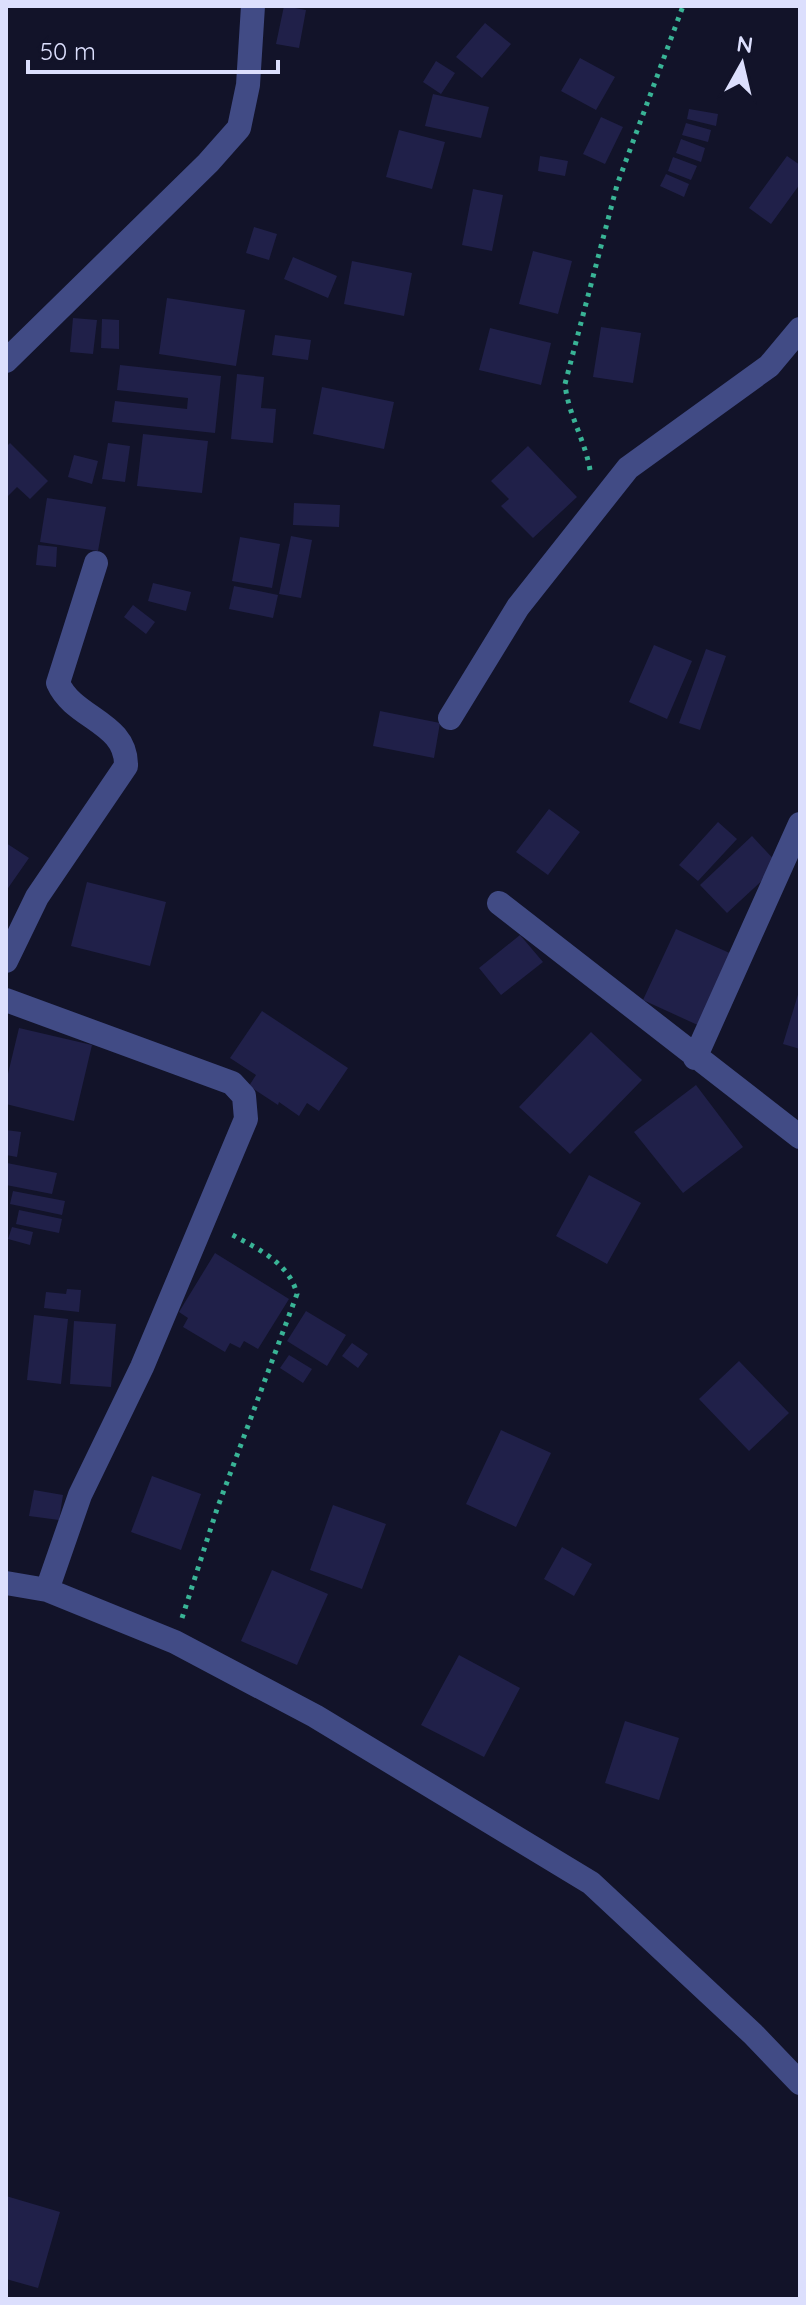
<svg xmlns="http://www.w3.org/2000/svg" width="806" height="2305" font-family="Quicksand,sans-serif">
	<style>
		.building { fill: #202049 }
		.lines { fill: none; stroke-linecap: round; stroke-linejoin: round }
		.path { stroke: #39b496; stroke-width: 5; stroke-dasharray: 4 6; stroke-linecap: butt }
		.minor { stroke: #414b85; stroke-width: 24 }
	</style>
	<rect width="100%" height="100%" fill="#121329"/>
	<!-- building -->
	<path class="building" d="M284,6L306,10L299,48L276,44Z
		M485,23L511,44L482,78L456,57Z
		M580,58L615,77L596,110L561,91Z
		M436,61L455,73L441,94L423,82Z
		M433,94L489,107L481,138L425,126Z
		M689,109L718,114L716,126L687,119Z
		M601,117L623,127L605,164L583,154Z
		M686,123L711,130L708,142L682,135Z
		M399,130L445,142L432,189L386,177Z
		M681,139L705,148L701,162L676,153Z
		M540,156L568,161L565,176L538,171Z
		M787,156L800,165V184L771,224L749,208Z
		M673,157L697,166L691,180L668,171Z
		M666,174L689,184L684,197L660,186Z
		M473,189L503,195L492,251L462,245Z
		M254,227L277,234L269,260L246,253Z
		M533,251L572,261L558,314L519,304Z
		M293,257L337,276L328,298L284,279Z
		M352,261L412,273L404,316L344,304Z
		M167,298L245,310L236,366L159,354Z
		M73,318L97,320L93,354L70,352Z
		M102,319L119,320V349L101,348Z
		M601,327L641,333L633,383L593,377Z
		M490,328L551,343L541,385L479,370Z
		M275,335L311,340L308,360L272,355Z
		M120,365L221,376L215,433L112,422L115,401L187,409L188,398L117,390Z
		M237,374L264,377L261,408L276,409L273,443L231,439Z
		M322,387L394,402L384,449L313,434Z
		M143,434L208,441L202,493L137,486Z
		M10,443L48,481L30,499L17,487L6,498V447Z
		M108,443L130,446L125,482L102,479Z
		M528,446L577,497L533,538L501,506L509,499L491,481Z
		M74,455L98,461L92,484L68,477Z
		M47,498L106,507L98,551L40,542Z
		M294,503L340,505L339,527L293,525Z
		M291,536L312,540L301,598L279,594Z
		M240,537L280,544L272,588L232,581Z
		M38,545L57,547L56,567L36,565Z
		M153,583L191,592L186,611L148,601Z
		M234,586L278,595L273,618L229,609Z
		M133,605L155,622L146,634L124,617Z
		M654,645L692,661L667,719L629,702Z
		M706,649L726,656L700,730L679,723Z
		M380,711L440,723L434,758L373,746Z
		M549,809L580,832L548,875L516,852Z
		M718,822L737,839L698,881L679,865Z
		M752,836L779,865L727,913L700,885Z
		M6,843L29,858L6,891Z
		M87,882L166,902L150,966L71,946Z
		M676,929L734,955L702,1027L643,1000Z
		M520,935L543,962L501,995L479,968Z
		M800,988V1049L783,1044Z
		M262,1011L348,1068L319,1111L307,1103L299,1116L279,1102L278,1105L249,1086L256,1075L230,1058Z
		M19,1028L92,1045L74,1121L6,1104V1082Z
		M591,1032L642,1080L570,1154L519,1107Z
		M696,1085L743,1147L683,1193L634,1132Z
		M6,1130L21,1132L17,1157L6,1155Z
		M7,1163L57,1173L52,1194L6,1185Z
		M589,1175L641,1203L607,1264L556,1236Z
		M13,1191L65,1201L62,1215L10,1204Z
		M19,1210L62,1219L59,1233L16,1224Z
		M12,1227L33,1232L30,1245L8,1239Z
		M215,1253L289,1299L258,1349L244,1341L240,1348L230,1343L225,1352L183,1327L188,1318L179,1312Z
		M67,1289L81,1290L79,1312L44,1308L46,1292L66,1294Z
		M306,1311L346,1335L327,1366L287,1341Z
		M34,1315L68,1319L61,1384L27,1380Z
		M74,1321L116,1324L111,1387L70,1384Z
		M352,1343L368,1354L358,1368L342,1356Z
		M289,1355L312,1369L303,1383L280,1368Z
		M739,1361L789,1413L749,1451L699,1399Z
		M501,1430L551,1453L516,1527L466,1504Z
		M152,1476L201,1494L181,1550L131,1532Z
		M34,1490L63,1495L59,1520L29,1516Z
		M333,1505L386,1524L362,1589L310,1570Z
		M562,1547L592,1564L574,1596L544,1579Z
		M272,1570L328,1594L297,1665L241,1641Z
		M459,1655L520,1688L484,1757L421,1725Z
		M625,1721L679,1738L659,1800L605,1783Z
		M6,2196L60,2212L38,2288L6,2279Z"/>
	<g class="lines">
		<!-- path -->
		<path class="path" d="M590,470C585,440 568,414 565,384L617,185L683,6
			M182,1618L217,1509L297,1294C289,1262 256,1248 229,1233"/>
		<!-- minor -->
		<path class="minor" d="M6,361L208,163L239,128L248,85L253,6
			M450,718L518,607L628,468L769,366L800,329
			M499,903L800,1137
			M6,961L37,897L126,766C127,722 74,719 58,683L96,563
			M6,1000L232,1083L244,1096L246,1119L142,1367L80,1495L47,1590
			M695,1058L800,824
			M6,1583L47,1590L175,1642L315,1716L591,1883L753,2034L800,2083"/>
	</g>
	<!-- border -->
	<rect width="806" height="2305" fill="none" stroke="#dcdffd" stroke-width="16"/>
	<!-- north arrow -->
	<g transform="translate(742 64) rotate(8)" stroke="#121329" stroke-width="6" paint-order="stroke">
	<path d="M0-6L14 30L0 20L-14 30Z" fill="#dcdffd"/>
	<text y="-12" font-size="22" font-weight="bold" text-anchor="middle" fill="#dcdffd">N</text>
	</g>
	<!-- scale -->
	<path d="M28 60v12h250v-12" fill="none" stroke="#dcdffd" stroke-width="4"/>
	<text x="40" y="60" font-size="24" fill="#dcdffd" stroke="#121329" stroke-width="6" paint-order="stroke">50 m</text>
</svg>
